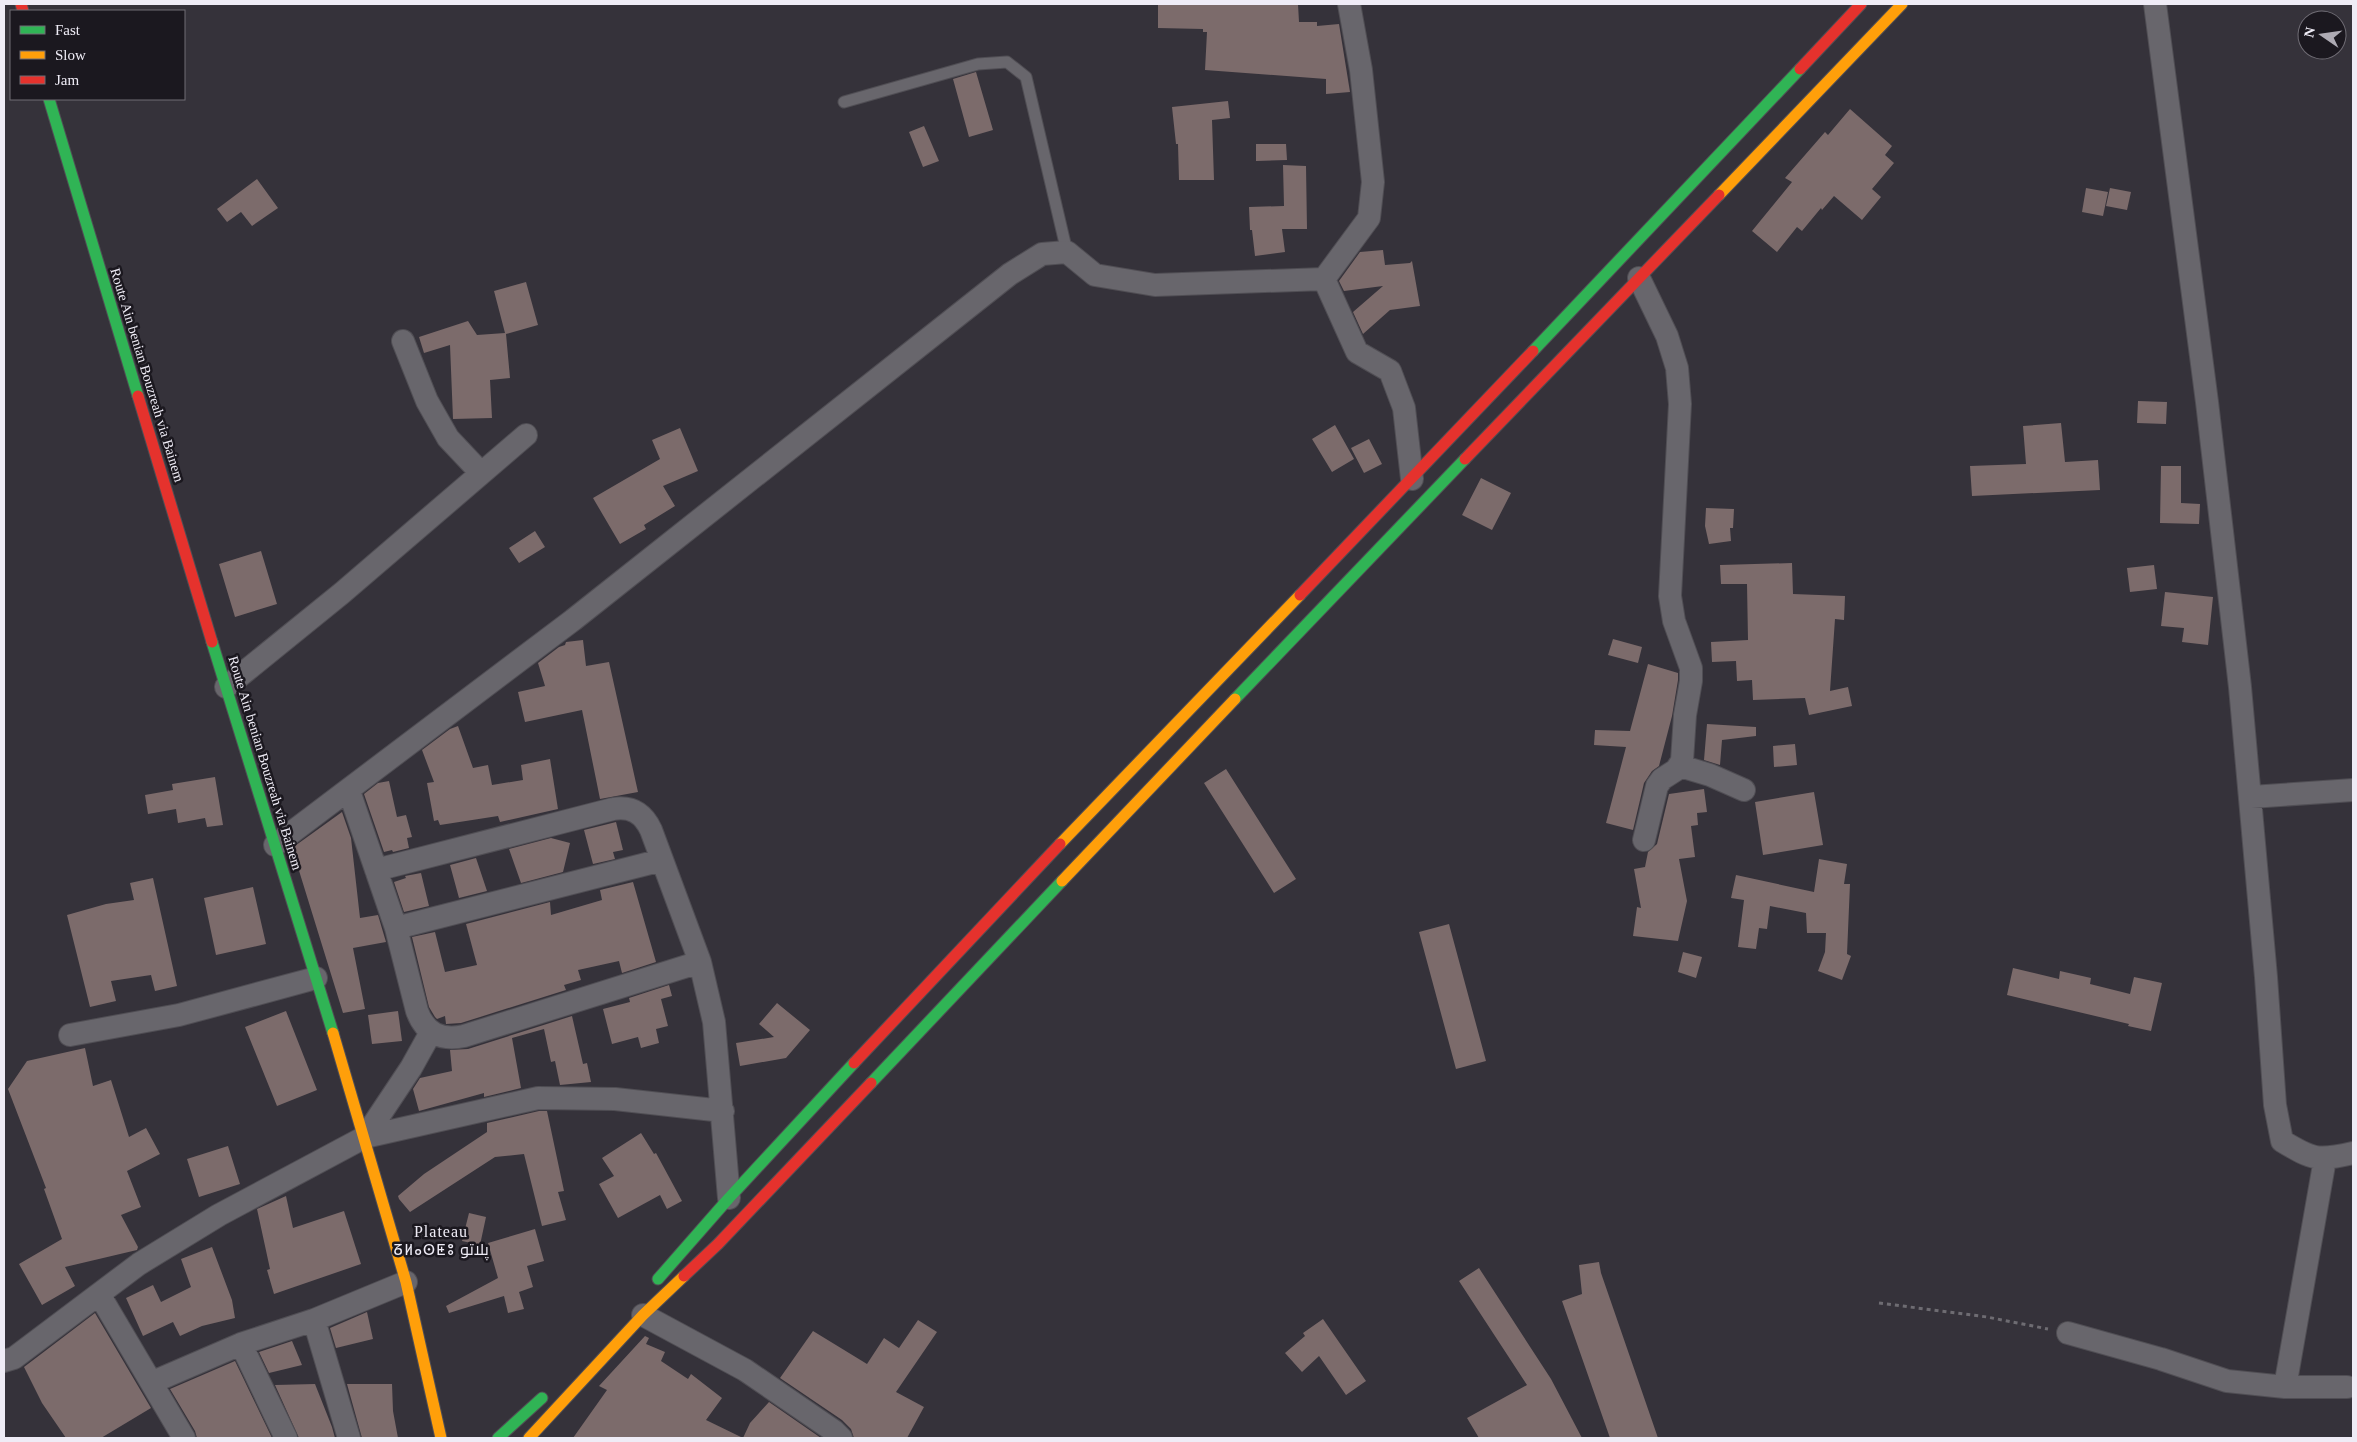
<svg xmlns="http://www.w3.org/2000/svg" width="2357" height="1442" font-family="'Times New Roman',Cairo,'Noto Sans Tifinagh',serif">
	<style>
		.building { fill: #7c6b6b }
		.lines { fill: none; stroke-linecap: round; stroke-linejoin: round }
		.lane-casing { stroke: #504e54; stroke-width: 13 }
		.street-casing { stroke: #504e54; stroke-width: 24 }
		.fast-casing { stroke: #504e54; stroke-width: 13 }
		.slow-casing { stroke: #504e54; stroke-width: 13 }
		.jam-casing { stroke: #504e54; stroke-width: 13 }
		.path { stroke: #6e6c72; stroke-width: 3; stroke-dasharray: 4 4; stroke-linecap: butt }
		.lane { stroke: #68666c; stroke-width: 11 }
		.street { stroke: #68666c; stroke-width: 22 }
		.fast { stroke: #30b455; stroke-width: 11 }
		.slow { stroke: #ff9f0a; stroke-width: 11 }
		.jam { stroke: #e5322d; stroke-width: 11 }
		.labels { text-anchor: middle; dominant-baseline: central; stroke-width: 5; stroke-linejoin: round; paint-order: stroke }
		.street-label { font-size: 14px; fill: #efecf6; stroke: #1b181f }
		.quarter-label { font-size: 16px; letter-spacing: 1px; fill: #efecf6; stroke: #1b181f }
	</style>
	<rect width="100%" height="100%" fill="#35323a"/>
	<!-- building -->
	<path class="building" d="M1158,4H1298L1299,22H1317V26L1339,24L1350,92L1326,94V79L1205,70L1207,32H1203V29L1158,28Z
		M976,72L993,130L969,137L953,79Z
		M1228,101L1230,118L1212,120L1214,180H1179L1178,144H1176L1172,107Z
		M1850,109L1892,146L1885,155L1894,163L1872,189L1881,197L1862,220L1834,196L1822,210L1821,208L1802,231L1797,227L1777,252L1752,231L1792,182L1785,178L1825,132L1828,135Z
		M924,126L939,161L923,167L909,132Z
		M1256,144H1286L1287,160L1256,161Z
		M1283,165L1306,166L1307,229H1282L1285,252L1255,256L1252,230H1250L1249,207L1284,206Z
		M257,179L278,208L252,226L241,212L227,222L217,209Z
		M2086,188L2108,192L2103,216L2082,212Z
		M2110,188L2131,192L2127,210L2106,206Z
		M1383,250L1385,265L1410,263L1412,261L1420,306L1390,310L1363,334L1353,312L1383,286L1344,291L1339,281L1360,252Z
		M526,282L538,325L506,334L510,378L490,380L492,418L453,419L450,345L424,353L419,337L468,321L477,335L505,333L494,291Z
		M2138,401L2167,402L2166,424L2137,423Z
		M2061,423L2065,462L2098,460L2100,490L1972,496L1970,466L2026,464L2023,426Z
		M1335,425L1354,459L1332,472L1312,439Z
		M680,428L698,471L663,486L675,506L644,525L646,529L620,544L593,498L660,459L652,440Z
		M1369,439L1382,464L1364,473L1351,448Z
		M2161,466H2181V503L2200,504L2199,524L2160,523Z
		M1481,478L1511,493L1492,530L1462,515Z
		M1706,508L1734,509L1733,528H1730L1731,541L1709,544L1705,526Z
		M535,531L545,547L519,563L509,548Z
		M261,551L277,604L235,617L219,564Z
		M1792,563L1793,594L1845,596L1844,620L1835,619L1830,691L1848,687L1852,706L1809,715L1805,698L1753,700L1752,680L1737,681L1736,661L1712,662L1711,642L1748,640L1747,584H1721L1720,565Z
		M2154,565L2157,589L2130,592L2127,568Z
		M2165,592L2213,597L2208,645L2182,642L2184,628L2161,626Z
		M1613,639L1642,647L1638,663L1608,655Z
		M583,640L586,666L609,662L638,792L600,799L582,710L525,722L518,692L545,686L538,663L559,647L565,645L566,642Z
		M1648,664L1678,673V680L1672,716L1659,766L1652,771L1644,783L1633,830L1606,823L1626,747L1594,745L1595,730L1630,731Z
		M1707,724L1756,727V736L1722,740L1720,765L1704,760Z
		M458,726L473,768L488,765L492,785L523,780L521,765L550,759L558,809L500,822L498,816L440,825L438,820L434,821L427,783L434,782L422,750L450,729Z
		M1795,744L1797,765L1774,767L1773,746Z
		M1226,769L1296,879L1274,893L1204,783Z
		M215,777L223,825L207,827L205,818L178,823L176,809L148,814L145,795L173,790L172,784Z
		M389,781L397,817L406,815L412,837L407,838L409,848L393,852L392,850L384,852L364,794L378,783Z
		M1704,789L1707,812L1697,813L1698,825L1691,826L1695,857L1679,859L1687,901L1678,941L1633,936L1637,907L1641,908L1634,869L1645,867L1648,852L1657,844L1669,794Z
		M1814,792L1823,845L1763,855L1755,802Z
		M342,812L351,838L360,918L378,915L386,942L353,948L365,1009L343,1013L292,848Z
		M616,822L623,850L613,852L615,859L593,864L584,830Z
		M551,838L570,843L563,872L521,883L509,849Z
		M476,858L487,891L459,898L450,865Z
		M1819,859L1847,864L1844,884H1850L1847,954L1851,956L1842,980L1818,971L1825,952L1826,933H1807L1806,913L1770,906L1767,929L1759,928L1756,949L1738,947L1744,900L1731,898L1736,875L1814,892Z
		M421,873L429,906L404,912L394,882L406,878L405,876Z
		M153,878L177,986L155,991L151,975L111,981L116,1001L90,1007L67,915L106,904L134,900L130,883Z
		M633,882L656,962L622,973L619,961L578,970L581,980L564,985L566,990L461,1023L446,1024L445,1016L437,1019L435,1017L429,1007L412,937L435,932L445,972L477,965L466,924L550,902L551,915L602,900L600,890Z
		M253,887L266,944L216,955L204,898Z
		M1449,924L1486,1061L1456,1069L1419,932Z
		M1683,952L1702,957L1696,978L1678,972Z
		M2013,968L2059,979L2060,971L2091,978L2090,984L2130,994L2134,977L2162,983L2151,1031L2128,1026L2129,1024L2007,995Z
		M669,985L672,996L661,999L668,1026L656,1029L659,1043L641,1048L638,1037L612,1044L603,1009L630,1002L629,998Z
		M777,1003L810,1030L786,1058L740,1066L736,1043L774,1037L759,1024Z
		M286,1011L317,1090L277,1106L245,1027Z
		M398,1011L402,1041L372,1044L368,1015Z
		M572,1016L583,1064L587,1063L591,1082L560,1085L555,1061L551,1062L544,1029L512,1038L521,1088L484,1097V1093L419,1111L413,1089L420,1078L452,1071L450,1050L468,1049Z
		M85,1048L93,1086L111,1080L129,1137L146,1128L160,1154L127,1171L141,1207L121,1215L138,1247L137,1250L65,1267L75,1286L42,1305L19,1264L62,1239L44,1189L46,1188L8,1089L27,1061Z
		M539,1111H547L564,1191L558,1192L566,1220L542,1226L524,1154L495,1157L410,1212L399,1199L398,1196L424,1174L487,1132V1123Z
		M641,1133L654,1154L656,1153L682,1201L667,1209L660,1195L618,1218L599,1184L614,1176L602,1158Z
		M228,1146L240,1184L199,1197L187,1159Z
		M286,1196L293,1228L344,1211L361,1264L274,1294L267,1270L270,1269L257,1209Z
		M469,1213L486,1217L480,1245L462,1241Z
		M535,1229L544,1261L527,1266L533,1287L519,1292L524,1309L508,1313L504,1296L449,1313L446,1306L498,1278L488,1243Z
		M212,1247L232,1300L235,1318L202,1326L180,1336L173,1322L143,1336L126,1298L153,1285L161,1302L191,1287L181,1259Z
		M1599,1262L1601,1273L1658,1438H1610L1562,1301L1582,1294L1579,1265Z
		M1479,1268L1551,1379L1582,1438H1479L1467,1418L1527,1385L1459,1281Z
		M367,1312L373,1339L336,1348L330,1328Z
		M95,1313L151,1408L101,1438H66L42,1403L24,1367Z
		M1323,1319L1366,1381L1346,1395L1319,1356L1302,1372L1285,1353L1305,1336L1303,1333Z
		M918,1320L937,1332L896,1392L924,1407L907,1438H854L851,1429L842,1420L780,1378L813,1331L867,1364L884,1338L899,1348Z
		M645,1336L649,1338L646,1344L665,1352L661,1361L688,1379L691,1374L722,1398L706,1420L743,1438L750,1423L769,1402L821,1438H573L607,1390L599,1386Z
		M292,1341L302,1365L269,1373L259,1352Z
		M235,1361L272,1438H197L195,1431L170,1389Z
		M315,1384L332,1427L335,1438H299L275,1385Z
		M347,1384H392L393,1411L398,1438H362Z"/>
	<g class="lines">
		<!-- lane casing -->
		<g class="lane-casing">
			<path id="lane" d="M844,102L978,64L1007,62L1026,77L1067,252"/>
		</g>
		<!-- street casing -->
		<g class="street-casing">
			<path id="street" d="M2155,4L2207,402L2240,687L2266,977L2275,1105L2282,1141C2313,1160 2318,1161 2353,1153
				M1639,278L1667,336L1677,368L1680,404L1670,596L1674,621L1691,668V681L1685,715L1682,761L1676,770L1662,779L1657,786L1644,840
				M1324,279L1369,218L1373,182L1361,70L1349,4
				M403,341L427,401L448,438L481,473
				M226,687L342,593L526,435
				M1680,766L1710,775L1744,790
				M349,791L396,928L417,1011C425,1033 441,1041 464,1036L700,962L714,1022L729,1198
				M2251,797L2353,790
				M275,845L573,620L1010,274L1042,254L1067,252L1095,275L1155,285L1324,279L1357,352L1390,371L1404,408L1412,479
				M376,870L613,809C631,806 643,813 651,830L700,962
				M396,928L662,860
				M70,1035L179,1015L316,978
				M365,1137L411,1068L431,1032
				M2325,1159L2285,1387H2347
				M643,1315L745,1370L834,1431L841,1438
				M314,1320L349,1438
				M2068,1333L2161,1359L2227,1381L2285,1387
				M241,1344L286,1438
				M4,1361L14,1358L99,1294
				M153,1382L241,1344L314,1320L406,1282
				M184,1438L99,1294L139,1264L219,1215L365,1137L538,1098L615,1099L723,1111"/>
		</g>
		<!-- fast casing -->
		<g class="fast-casing">
			<path id="fast" d="M49,99L138,396
				M1533,351L1800,69
				M212,642L333,1033
				M1235,699L1465,459
				M871,1083L1062,881
				M658,1279L729,1198L854,1063
				M498,1438L542,1398"/>
		</g>
		<!-- slow casing -->
		<g class="slow-casing">
			<path id="slow" d="M1719,195L1902,4
				M1060,844L1300,595
				M1062,881L1235,699
				M333,1033L406,1282L441,1438
				M529,1438L643,1315L684,1276"/>
		</g>
		<!-- jam casing -->
		<g class="jam-casing">
			<path id="jam" d="M21,4L23,11
				M1800,69L1861,4
				M138,396L212,642
				M1465,459L1719,195
				M1300,595L1533,351
				M854,1063L1060,844
				M684,1276L718,1244L871,1083"/>
		</g>
		<!-- path -->
		<path class="path" d="M1879,1303L1987,1317L2048,1329"/>
		<!-- lane -->
		<use href="#lane" class="lane"/>
		<!-- street -->
		<use href="#street" class="street"/>
		<!-- fast -->
		<use href="#fast" class="fast"/>
		<!-- slow -->
		<use href="#slow" class="slow"/>
		<!-- jam -->
		<use href="#jam" class="jam"/>
	</g>
	<g class="labels">
		<!-- street labels -->
		<g class="street-label">
			<text transform="translate(147 375) rotate(73)">Route Ain benian Bouzreah via Bainem</text>
			<text transform="translate(265 763) rotate(73)">Route Ain benian Bouzreah via Bainem</text>
		</g>
		<!-- quarter labels -->
		<g class="quarter-label">
			<text x="441" y="1231">Plateau<tspan x="441" dy="18">ⵒⵍⴰⵙⵟⵓ پلاتو</tspan></text>
		</g>
	</g>
	<!-- border -->
	<rect width="2357" height="1442" fill="none" stroke="#efecf6" stroke-width="10"/>
	<!-- legend -->
	<rect x="10" y="10" width="175" height="90" fill="#1b181f" stroke="#706d75"/>
	<rect x="20" y="26" width="25" height="8" fill="#30b455" stroke="#706d75"/>
	<text x="55" y="35" font-size="15" fill="#efecf6">Fast</text>
	<rect x="20" y="51" width="25" height="8" fill="#ff9f0a" stroke="#706d75"/>
	<text x="55" y="60" font-size="15" fill="#efecf6">Slow</text>
	<rect x="20" y="76" width="25" height="8" fill="#e5322d" stroke="#706d75"/>
	<text x="55" y="85" font-size="15" fill="#efecf6">Jam</text>
	<!-- north arrow -->
	<g transform="translate(2322 35) rotate(283)"><circle r="24" fill="#1b181f" stroke="#706d75"/>
	<path d="M0-4L9 19L0 12L-9 19Z" fill="#aeabb4"/>
	<text y="-8" font-size="14" font-weight="bold" text-anchor="middle" fill="#efecf6">N</text>
	</g>
</svg>
